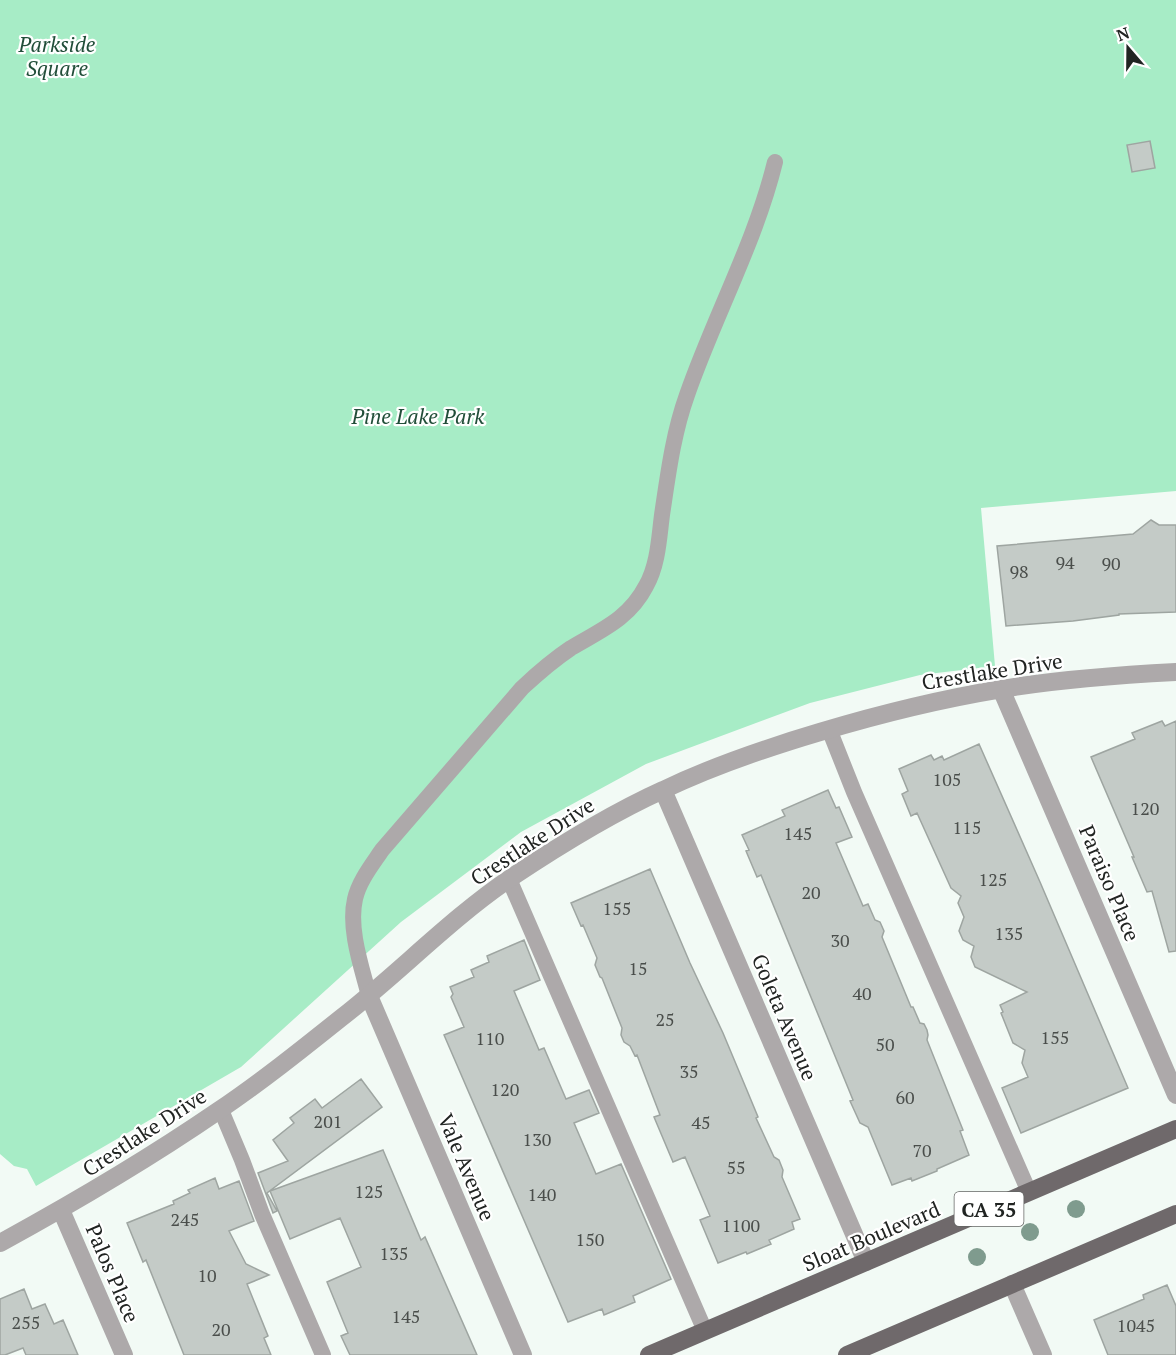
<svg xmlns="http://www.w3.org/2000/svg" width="1176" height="1355" font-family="'PT Serif',serif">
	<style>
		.green { fill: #a7ecc6 }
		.building { fill: #c4cbc7; stroke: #9ea5a1; stroke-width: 1.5 }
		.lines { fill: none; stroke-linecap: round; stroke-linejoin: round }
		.lane { stroke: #ada9aa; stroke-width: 16 }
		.street { stroke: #ada9aa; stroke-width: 18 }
		.primary { stroke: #6f696b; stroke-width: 18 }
		.tree { fill: #7f9b8e }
		.labels { text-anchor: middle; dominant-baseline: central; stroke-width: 4.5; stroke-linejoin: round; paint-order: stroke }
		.number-label { font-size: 18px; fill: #4a4e4b }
		.shield { fill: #fff; stroke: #646664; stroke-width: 1.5 }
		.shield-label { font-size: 20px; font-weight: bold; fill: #212422 }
		.park-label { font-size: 21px; font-style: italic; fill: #214e39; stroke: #fff }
		.street-label { font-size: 21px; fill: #212422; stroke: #fff }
	</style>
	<rect width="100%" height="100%" fill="#f2faf5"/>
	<!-- green -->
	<path class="green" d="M0,0H1176V491L981,508L995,666L920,675L810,703L646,764L521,832L401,922L241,1067L36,1186L27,1169L14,1166L0,1154Z"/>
	<!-- building -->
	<path class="building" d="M1150,141L1155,168L1132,172L1127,145Z
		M1151,520L1159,525H1176V612L1119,614V615L1073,621L1006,626L997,546L1133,534Z
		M1162,721L1165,726L1176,721V951L1169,952L1152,891L1147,892L1132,857H1134L1091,757L1135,739L1132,733Z
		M979,744L1040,882L1128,1088L1021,1133L1002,1088L1028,1077L1022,1063L1025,1050L1013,1043L1001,1013L1003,1012L1000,1005L1027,992L975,967L971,957L974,946L963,940L959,931L964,917L958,903L961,896L951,888L917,813L911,816L902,794L908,791L899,769L931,755L934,760L942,756L944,760Z
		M828,790L836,808L839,807L852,837L836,843L863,906L868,904L875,920L880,922L884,931L882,937L911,1007H913L920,1023L924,1024L927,1030L928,1035L927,1040L963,1130L960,1131L969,1155L937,1169V1171L912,1181L911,1178L892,1185L868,1127L860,1123L850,1101L853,1100L761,875L757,877L746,851L749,850L742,835L785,816L782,810Z
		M650,869L690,963L723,1033L746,1088L758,1117L756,1118L774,1157L779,1160L783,1170L782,1177L800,1219L792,1222L794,1229L769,1240L771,1244L747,1254L746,1252L718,1263L700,1220L710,1216L685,1157L673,1162L654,1117L660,1115L637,1055L635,1056L630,1046L624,1042L621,1035L622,1028L602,978L600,977L595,965L597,958L583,925L581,926L571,903Z
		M524,940L540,980L514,991L539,1050L544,1048L566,1099L589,1090L599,1113L574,1123L596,1174L621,1164L671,1279L633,1296L635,1302L604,1315L602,1309L568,1322L444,1035L464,1027L451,997L453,994L450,987L474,977L471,970L489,962L487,956Z
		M361,1079L382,1107L267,1193L277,1211L273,1213L258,1173L288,1161L273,1140L294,1123L290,1118L315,1099L322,1108Z
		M383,1150L421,1240L425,1237L477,1355H350L341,1336L348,1333L327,1282L361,1267L340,1218L290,1239L270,1191Z
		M215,1178L219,1189L239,1181L254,1221L229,1231L246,1264L269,1275L247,1284L268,1336L264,1338L271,1355H184L146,1260L143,1262L127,1223L174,1204L173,1201L190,1193L188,1190Z
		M1167,1285L1176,1306V1355H1108L1094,1320L1144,1299L1143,1295Z
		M24,1289L32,1309L45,1304L54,1324L63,1320L78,1355H26L23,1348L5,1355H0V1299Z"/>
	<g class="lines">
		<!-- lane -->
		<path class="lane" d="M829,729L854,792L1029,1192
			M509,879L705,1331
			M369,996C362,968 348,929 355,899C359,881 372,865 382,850L522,688C537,674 553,660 571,648C601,630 629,619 646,586C658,565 659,538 662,515C668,475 673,434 687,395C714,317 755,243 775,162
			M221,1110L242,1160L262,1214L323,1355"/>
		<!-- street -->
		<path class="street" d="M1001,689L1176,1095
			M663,790L866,1262
			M369,996L523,1355
			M61,1210L124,1355
			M0,1243C75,1202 148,1159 218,1111C261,1082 301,1050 341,1018C399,973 451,918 512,877C560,845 610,814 663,790C713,766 766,748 820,732C880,714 941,699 1002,689C1060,679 1118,675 1176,672
			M1012,1284L1043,1355"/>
		<!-- primary -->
		<path class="primary" d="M649,1355L1176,1129
			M847,1355L1176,1214"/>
	</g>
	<!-- trees -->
	<g class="tree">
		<circle cx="1076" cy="1209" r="9"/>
		<circle cx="1030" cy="1232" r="9"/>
		<circle cx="977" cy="1257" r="9"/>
	</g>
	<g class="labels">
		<!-- number labels -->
		<g class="number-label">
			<text x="1065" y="562">94</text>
			<text x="1111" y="563">90</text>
			<text x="1019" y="571">98</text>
			<text x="947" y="779">105</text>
			<text x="1145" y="808">120</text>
			<text x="967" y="827">115</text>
			<text x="798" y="833">145</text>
			<text x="993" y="879">125</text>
			<text x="811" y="892">20</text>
			<text x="617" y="908">155</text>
			<text x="1009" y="933">135</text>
			<text x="840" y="940">30</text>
			<text x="638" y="968">15</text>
			<text x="862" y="993">40</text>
			<text x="665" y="1019">25</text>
			<text x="1055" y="1037">155</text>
			<text x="490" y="1038">110</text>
			<text x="885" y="1044">50</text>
			<text x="689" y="1071">35</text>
			<text x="505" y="1089">120</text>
			<text x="905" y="1097">60</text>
			<text x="328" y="1121">201</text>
			<text x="701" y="1122">45</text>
			<text x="537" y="1139">130</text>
			<text x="922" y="1150">70</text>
			<text x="736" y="1167">55</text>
			<text x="369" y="1191">125</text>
			<text x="542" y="1194">140</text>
			<text x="185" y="1219">245</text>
			<text x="741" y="1225">1100</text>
			<text x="590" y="1239">150</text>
			<text x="394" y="1253">135</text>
			<text x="207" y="1275">10</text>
			<text x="406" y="1316">145</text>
			<text x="26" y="1322">255</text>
			<text x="1136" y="1325">1045</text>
			<text x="221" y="1329">20</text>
		</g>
		<!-- shield labels -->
		<rect class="shield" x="954.5" y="1192" width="69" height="34" rx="4.5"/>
		<g class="shield-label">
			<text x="989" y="1209">CA 35</text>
		</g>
		<!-- park labels -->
		<g class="park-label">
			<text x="57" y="44">Parkside<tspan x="57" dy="24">Square</tspan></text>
			<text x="418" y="416">Pine Lake Park</text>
		</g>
		<!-- street labels -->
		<g class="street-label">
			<text transform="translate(992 671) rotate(-9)">Crestlake Drive</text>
			<text transform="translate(532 841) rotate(-33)">Crestlake Drive</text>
			<text transform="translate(1110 883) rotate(67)">Paraiso Place</text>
			<text transform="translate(785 1017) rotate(67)">Goleta Avenue</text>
			<text transform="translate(144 1132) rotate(-33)">Crestlake Drive</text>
			<text transform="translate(467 1167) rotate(67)">Vale Avenue</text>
			<text transform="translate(871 1236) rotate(-23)">Sloat Boulevard</text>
			<text transform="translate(113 1273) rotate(67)">Palos Place</text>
		</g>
	</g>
	<!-- north arrow -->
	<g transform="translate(1128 48) rotate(340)" stroke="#ffffff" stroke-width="4.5" paint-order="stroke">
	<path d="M0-4.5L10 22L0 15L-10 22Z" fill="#212422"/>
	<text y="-9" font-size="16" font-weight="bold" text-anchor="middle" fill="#212422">N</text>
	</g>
</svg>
